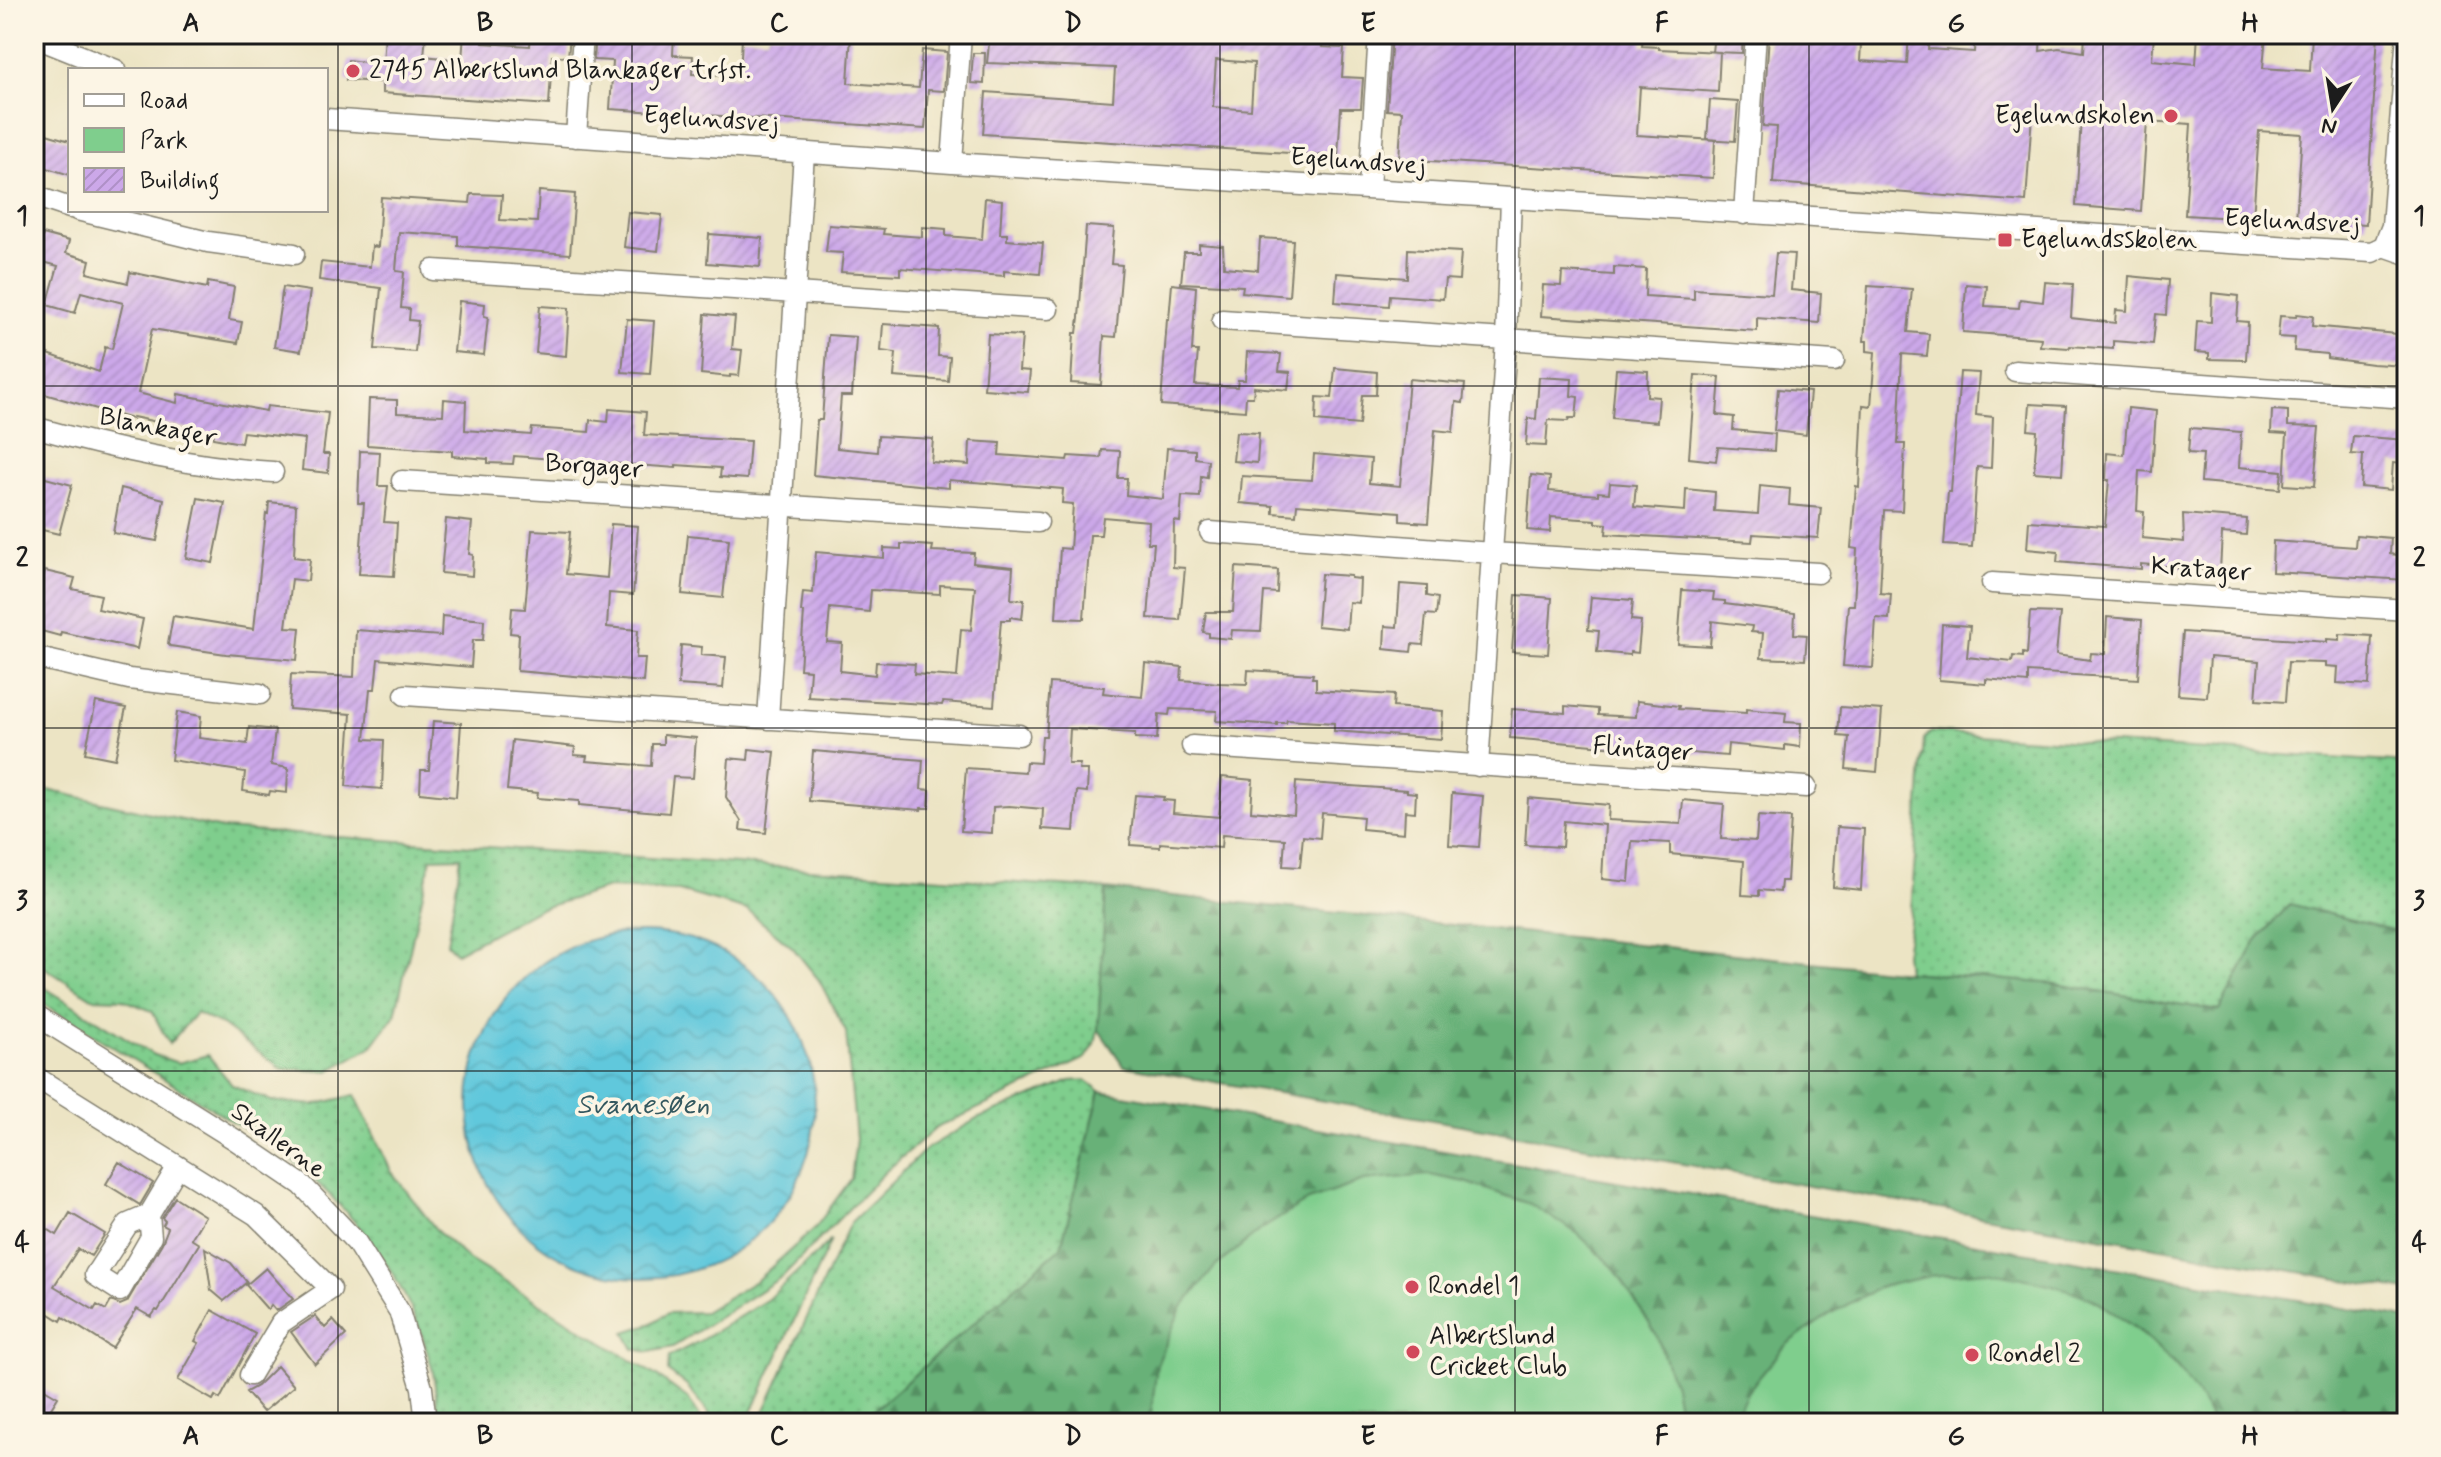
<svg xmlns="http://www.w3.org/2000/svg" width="2441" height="1457" font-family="Mynerve,sans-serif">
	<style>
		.grass { fill: url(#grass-dots); stroke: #4e7554; stroke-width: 2 }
		.forest { fill: url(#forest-firs); stroke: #42664a; stroke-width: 2 }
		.park { fill: #7fce8d; stroke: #4e7554; stroke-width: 2 }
		.water { fill: url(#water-waves); stroke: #3e727c; stroke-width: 2 }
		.building { fill: url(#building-hatch); fill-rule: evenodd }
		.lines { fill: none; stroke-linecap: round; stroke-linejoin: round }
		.street-casing { stroke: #848070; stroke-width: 23 }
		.street { stroke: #fff; stroke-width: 20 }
		.grid { fill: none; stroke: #1c1c1c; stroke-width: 2; stroke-opacity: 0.55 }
		.poi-dot { fill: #d1495b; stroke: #fcf5e5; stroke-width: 3 }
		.labels { text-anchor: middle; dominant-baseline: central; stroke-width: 7; stroke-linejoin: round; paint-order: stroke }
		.poi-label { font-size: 26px; fill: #1c1c1c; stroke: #fcf5e5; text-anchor: start }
		.street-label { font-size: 26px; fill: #1c1c1c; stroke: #fcf5e5 }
		.water-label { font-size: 28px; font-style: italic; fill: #34585f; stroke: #fcf5e5 }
		.neatline { fill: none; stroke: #1c1c1c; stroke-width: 3 }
		.grid-label { font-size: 26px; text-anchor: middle; font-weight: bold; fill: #1c1c1c }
	</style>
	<defs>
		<pattern id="grass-dots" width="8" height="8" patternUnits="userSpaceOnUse" patternTransform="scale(2)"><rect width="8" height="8" fill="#7fce8d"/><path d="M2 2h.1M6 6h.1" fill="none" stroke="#6db079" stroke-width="1.8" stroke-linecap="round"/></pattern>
		<pattern id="forest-firs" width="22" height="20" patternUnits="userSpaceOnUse" patternTransform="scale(2)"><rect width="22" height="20" fill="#67b178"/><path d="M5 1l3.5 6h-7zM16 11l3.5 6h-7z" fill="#548f62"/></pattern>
		<pattern id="water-waves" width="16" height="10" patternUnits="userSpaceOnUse" patternTransform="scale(2)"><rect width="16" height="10" fill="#60c8dc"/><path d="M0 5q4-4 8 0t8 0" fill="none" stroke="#53abbc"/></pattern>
		<pattern id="building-hatch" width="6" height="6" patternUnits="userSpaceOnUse" patternTransform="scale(2)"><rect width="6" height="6" fill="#cca8e9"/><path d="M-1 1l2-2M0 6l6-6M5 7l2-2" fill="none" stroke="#af90c7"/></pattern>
	</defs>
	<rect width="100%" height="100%" fill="#fcf5e5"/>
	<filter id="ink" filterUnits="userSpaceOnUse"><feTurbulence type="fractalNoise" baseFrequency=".0125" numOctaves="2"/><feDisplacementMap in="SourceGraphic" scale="16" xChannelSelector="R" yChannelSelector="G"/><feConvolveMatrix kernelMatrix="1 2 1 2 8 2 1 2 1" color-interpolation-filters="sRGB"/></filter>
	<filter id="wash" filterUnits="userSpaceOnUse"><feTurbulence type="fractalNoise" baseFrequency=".006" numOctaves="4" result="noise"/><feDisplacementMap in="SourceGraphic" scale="32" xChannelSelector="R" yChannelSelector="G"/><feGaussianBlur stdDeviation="1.8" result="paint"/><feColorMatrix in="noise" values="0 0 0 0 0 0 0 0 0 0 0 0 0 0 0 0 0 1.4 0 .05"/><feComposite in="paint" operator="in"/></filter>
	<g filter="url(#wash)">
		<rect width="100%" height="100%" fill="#ece4c4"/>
		<!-- grass -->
		<path class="grass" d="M1931,732L2407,763V934L2290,904L2257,940L2219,1011L2056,984L1907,972L1905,953L1910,923L1924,739Z
			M34,787L222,829L1106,889L1098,1029L1095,1044L1086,1058L936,1128L885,1172L783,1276L673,1347L649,1352L634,1349L625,1332L650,1324L668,1313L704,1312L757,1280L815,1228L851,1179L856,1139L846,1032L819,980L793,948L747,910L679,891L608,888L536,910L456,953L447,944L461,857L431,858L395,1015L371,1047L329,1071L282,1069L222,1025L196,1013L169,1044L152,1011L122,999L92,998L34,961Z
			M34,981L152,1054L178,1063L208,1055L232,1085L271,1101L314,1105L355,1095L391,1171L438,1232L468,1259L660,1378L687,1398L704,1423H439C437,1405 436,1386 432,1368C409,1277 355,1213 285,1154L34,998Z
			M1086,1080L1100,1091L1062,1247L859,1423H759L850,1223L926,1149L977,1119L1070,1081Z
			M831,1240L747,1423H716L688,1387L668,1371L669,1357L698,1342L768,1299Z"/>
		<!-- forest -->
		<path class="forest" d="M1106,889L1907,972L2056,984L2219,1011L2257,940L2290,904L2407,934V1291L1124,1066L1098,1029Z
			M1100,1091L2407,1319V1423H2212L2207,1411L2176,1365L2141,1332L2095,1300L2048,1284L1986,1271L1930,1276L1880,1287L1830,1314L1786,1345L1748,1391L1732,1423H1681L1674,1386L1656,1334L1613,1267L1578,1234L1530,1204L1465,1182L1429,1175L1364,1181L1309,1200L1262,1229L1215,1267L1157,1365L1150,1423H859L1061,1247Z"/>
		<!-- park -->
		<path class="park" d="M1429,1175L1465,1182L1530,1204L1578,1234L1613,1267L1656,1334L1674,1386L1681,1423H1150L1157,1365L1181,1308L1215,1267L1262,1229L1309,1200L1364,1181Z
			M1986,1271C2022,1278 2060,1284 2093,1300C2102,1304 2111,1312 2119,1317C2158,1344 2193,1379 2212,1423H1732L1748,1391L1786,1345L1830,1314L1880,1287L1930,1276Z"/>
		<!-- water -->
		<path class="water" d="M469 1105a173 173 0 1 1 346 0a173 173 0 1 1-346 0Z"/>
		<g id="blocks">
			<!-- building -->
			<path class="building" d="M385,34H426L424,56L462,60L464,34H484L483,43L530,46L531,34H570L568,57L552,56L549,105L382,93V82L346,80L348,60L383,64Z
				M596,34H674L673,55L693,56L692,74L740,77L742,37L767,38L768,34H851L848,83L919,88L922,50L947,52L944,91L928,90L925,129L610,109L613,61L594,60Z
				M990,34H1136L1177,39V34H1323L1322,47L1344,48L1342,77L1363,78L1361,108H1341L1338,156L983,134L986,92L1113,101L1115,68L987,63ZM1216,60L1254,63L1251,110L1213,107Z
				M1392,34H1486V37L1533,40V34H1643L1642,46L1659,47V49L1720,52L1718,92L1640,87L1637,135L1715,140L1713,178L1399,159L1402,111L1387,110Z
				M1714,34H1743L1742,53L1712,52Z
				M1769,34L1821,39V34H1841V43L1861,44L1860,61L1907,64L1909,34H1929L1928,49L1974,52L1975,34H2041L2040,51L2059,48L2084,52L2085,34H2154L2152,60L2196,64L2198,34H2266L2263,68L2310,71L2312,34H2378L2366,224L2296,220L2302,134L2259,131L2253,219L2185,215L2191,124L2147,121L2141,211L2076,206L2081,117L2032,114L2026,202L1773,183L1777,127L1763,126Z
				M973,53H985L984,84L971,83Z
				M1710,100L1738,102L1735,141L1707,139Z
				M43,133L70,141V175L34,164Z
				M539,191L575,194L570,254L458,246V236L399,232L396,271L404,272L401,308L410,309L409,320L418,321L415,352L375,349L381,288L319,280L321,262L370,267L372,246L378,247L381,197L470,203L471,194L502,195L500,220L537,222Z
				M985,198L1002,200L1000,234H1007V240L1043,243L1040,274L1004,271V276L900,268V275L841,272L843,253L826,252L829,225L884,229L883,234L922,237V227L946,229V236L982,239Z
				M628,212L662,215L658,251L624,247Z
				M1086,226L1114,228L1111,264L1122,265L1116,337L1104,336L1101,385L1071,383L1074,333H1077L1079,317Z
				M43,234L69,241L66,253L90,260L87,273L128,283L130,272L207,288L208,282L234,287L229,320L242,322L238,343L152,329L138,393L177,403L178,394L266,411L267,406L328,413L323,454H329L328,473L302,470L305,439L243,432L241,443L213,438L214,434L133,417L132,419L34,391V349L99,372L105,347L112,349L123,303L81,292L75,313L47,305L58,266L36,260Z
				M709,234L762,238L760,267L707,263Z
				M1260,238L1293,240L1289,296L1242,292L1243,286L1181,283L1184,252H1199V244L1223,246L1224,267L1258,270Z
				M1408,249L1461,252L1459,280L1445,279L1443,299L1390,295L1389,306L1335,302L1337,273L1407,278Z
				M1776,253L1794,254L1791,290L1821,293L1819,323L1757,318V331L1541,316L1543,285L1561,286L1562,272L1614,275V267L1646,269L1645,296L1694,299V289L1772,294Z
				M2129,276L2168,280L2166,315L2156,314L2153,344L2113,341V349L2070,346L2069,348L2040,346L2041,338L1963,332L1966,284L1987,286L1985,306L2019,308L2020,299L2043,302L2045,282L2073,284L2071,318L2115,323L2116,310L2127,311Z
				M1172,284L1196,287L1192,351H1198L1195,385L1237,387L1238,380H1245L1247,352L1281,354L1279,371L1290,372L1288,390L1254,387L1253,397H1246L1245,411L1161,405L1167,319H1169Z
				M1868,286L1912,289L1908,332L1929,334L1927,356L1902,354L1898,444H1905L1902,511L1884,510L1880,593L1891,594L1889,619L1876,618L1873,668L1843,666L1848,605H1854L1857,549L1851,548L1856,486L1859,487L1863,405L1871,406L1875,352L1867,351V341H1864Z
				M283,287L310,291L301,351L274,347Z
				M2212,293L2239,296L2237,321L2248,322L2246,360L2209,359V353L2195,352L2197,321L2211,322Z
				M459,301L485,304L484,316L488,317L484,355L454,352Z
				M540,306L569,308L566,356L536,353Z
				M705,314L735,317L732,349L742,350L739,376L730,375V377L701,374Z
				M2297,314L2313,316L2312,326L2407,335V366L2372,364L2327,358V354L2294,351L2295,338L2278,337L2280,316L2296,317Z
				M627,319L654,321L650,374L622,372Z
				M883,324L939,328L938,356L950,357L948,381L894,377L896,353L881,351Z
				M988,334L1022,336L1019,370L1030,371L1028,392L984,389Z
				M828,335L856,337L852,396H841L837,448L877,452L878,436L933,439L931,462L969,465L970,441L1000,443L999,455L1067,460L1068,456L1101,458L1102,450L1120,451L1118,478H1127L1126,495L1163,499L1167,448L1195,450V458L1208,460L1207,477L1201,476L1200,497L1182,496L1180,522L1174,521L1173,567L1185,568L1180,620L1148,618L1154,543H1148L1149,521L1103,517L1101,535H1090L1084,619L1056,618L1060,548L1070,549L1073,504L1062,503L1063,489L949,480V488L813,475L817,420H822Z
				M1335,368L1377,372L1376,395H1362L1359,425L1316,421L1317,397L1332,398Z
				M1616,369L1648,371L1647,396L1659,397L1657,422L1612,418Z
				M1960,372L1979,373L1976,415L1993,417L1991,468L1977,467L1972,547L1944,545L1948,492H1951Z
				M1695,375L1720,377L1717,415L1734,417L1733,430L1775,434L1774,451L1718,447L1716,461L1689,458Z
				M1539,377L1572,379L1571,396L1578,397L1576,418H1569L1568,421L1548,420L1546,446L1526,445L1528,418L1536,419Z
				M1409,379L1465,384L1463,403L1456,402L1453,432L1435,430L1428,523L1400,521V512L1297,504L1296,515L1273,513V506L1240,503L1242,476L1312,480L1314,454L1371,459L1369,483L1400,486Z
				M1778,389L1810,392L1806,435L1774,431Z
				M369,399L397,400V413L443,415L444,399L466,401L465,430L531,435L532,428L589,432L590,420L608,422L609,409L646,412L644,435L750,441L747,479L720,477L721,468L676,465V468L514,456L513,464L488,463V459L452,456V451L367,445Z
				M2030,404L2066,406L2062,474L2034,472L2037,431L2028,430Z
				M2128,408L2156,411L2152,472L2139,471L2137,511L2144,512L2142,538L2184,542L2183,514L2247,519L2246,535L2222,533L2220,571L2141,564V569L2057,562L2058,552L2027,549L2029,521L2105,526L2109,480H2106L2107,453L2124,455Z
				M2272,410L2288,411V426L2319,427L2314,487L2284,485L2287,434L2271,433Z
				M2190,428L2241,432L2239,467L2282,471L2280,489L2201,482L2203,454L2188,453Z
				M1236,432L1259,433L1257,463L1233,461Z
				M2353,436L2407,440V464L2393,463L2391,490L2361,487L2363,455L2351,454Z
				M360,451L380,452L378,486H388L384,522L397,523L394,576L359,574L364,503H358Z
				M34,475L72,485L59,534L34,528L37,503L34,502Z
				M1531,475L1550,477L1549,491L1598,495V492L1609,493L1610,483L1636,485L1634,507L1685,511L1686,489L1715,492L1714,511L1758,514L1760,486L1790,489L1789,505L1821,508L1818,538L1753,534L1752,542L1606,534L1607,524L1596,523V520L1551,517L1550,532L1527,530Z
				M121,488L164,499L157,541L113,533Z
				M198,498L225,503L213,563L186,558Z
				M269,502L296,505L294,557L310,559L308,581L292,579L286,627L300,628L297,660L226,654L170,646L168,644L173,616L254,629L266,513L268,514Z
				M446,519L472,522L469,554L473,555L472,576L441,573Z
				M611,524L638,526L633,595L609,593L607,627L638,630L636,658H645L643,682L517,671L519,634L510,633L512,608L525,609L532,530L570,532L566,574L607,578Z
				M688,535L729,539L723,598L682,594Z
				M2356,535L2391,538L2390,554L2407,556V580L2272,572L2273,541L2355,547Z
				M901,544L933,546L932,551L974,553L973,563L1013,567L1011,599L1024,600L1022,619L1010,617V620H1001L994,706L943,702L942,705L808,697L810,670L800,669L804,612H801L803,592L813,593L816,552L884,558V548L901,549ZM940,585L975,587L971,630L961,629L957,677L914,674L915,664L876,662L875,675L840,671L842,643L827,642L830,608L869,612L871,590L940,594Z
				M1236,567L1278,570L1277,593L1264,592L1261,631L1232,630L1231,639L1209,637V633L1203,632L1206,612H1233Z
				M45,571L75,578L72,589L101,595L98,609L143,619L137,649L61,632L60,636L34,629V591L39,593Z
				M1321,574L1351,576V578L1360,579L1359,603L1349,602L1347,629L1317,626Z
				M1400,584L1427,586V596L1438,598L1436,615L1426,614L1423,645L1412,644L1411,652L1384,649L1385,626L1397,627Z
				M1682,590L1714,592L1713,600L1725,601V604L1795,613L1794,634L1807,635L1805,660L1761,658L1763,633L1751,632L1752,626L1712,621L1710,646L1678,644Z
				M1516,595L1552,598L1548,654L1512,652Z
				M1591,597L1633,600L1631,620L1641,621L1638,653L1630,652V655L1597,652L1599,631L1588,630Z
				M2030,612L2060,613L2056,655L2090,660L2091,653L2105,654L2107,617L2142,620L2138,679L2028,672V683L1986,679V684L1939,680L1942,624L1970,626L1967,657L2012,662L2013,656L2023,657V653L2027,654Z
				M442,616L484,620L483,640H473L471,667L378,659L375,689H370L365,739L384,740L382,789L346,786L351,714L289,709L291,674L354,677L356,630L441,636Z
				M2183,632L2327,642V639L2340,640V634L2372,636L2369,685L2337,683L2338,667L2325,666V663L2288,662L2285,702L2256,700L2259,661L2210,657L2207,697L2178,695Z
				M681,645L702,647L701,655L726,657L723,688L678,685Z
				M1145,663L1182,667L1181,680L1219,683L1247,684L1248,670L1313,674L1312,678H1316V690L1394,695L1393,707L1443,711L1441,739L1334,731V723L1287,720L1286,723H1277V725L1216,721L1217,711L1170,709L1169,715L1159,714L1157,739L1135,738V733L1070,729L1068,764H1080L1079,770H1088L1087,792L1077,791L1074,831L1042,829L1043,809L1009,806L993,807L992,833L961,831L966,768L1025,772L1026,762L1040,763L1042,736H1046L1050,683L1104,687L1103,693L1142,697Z
				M1637,701L1679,706L1678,709L1746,713V709L1786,713L1785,722L1801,723L1800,747L1785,745V750L1728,744L1727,756L1510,738L1512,709L1565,713V706L1598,709V715L1636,717Z
				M96,702L126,708L115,759L85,753Z
				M1840,707L1882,710L1877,772L1846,769L1849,737L1838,736Z
				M177,712L201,716L199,738L247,744L249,727L275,730L271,765L288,768L287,793L270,791L269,795L243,791L245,772L171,760Z
				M433,721L461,723L456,797L420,793L421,770H429Z
				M663,735L696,738L693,778L673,777L669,813L579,805V801L537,798L538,793L507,790L512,740L575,747L574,755L587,756L586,761L651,766L652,744H663Z
				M749,749L775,752L766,833L740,830L741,821L726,797L729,758L748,760Z
				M813,751L923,760L921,789L930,790L929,808H921V810L809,801Z
				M1222,777L1253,780L1251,811L1294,815L1296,782L1407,790V792L1416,793L1415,812L1405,811L1404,833L1362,829L1363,817L1322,813L1320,838L1303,836L1300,867L1283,866L1285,839L1222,835L1221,848L1160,843V847L1130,845L1135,795L1164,797L1163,800L1174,801L1173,813L1219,817Z
				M1452,793L1483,796L1479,847L1449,845Z
				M1528,798L1609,805L1608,820L1681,824L1683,800L1724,804L1721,839L1756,841L1758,816L1791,818L1787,881H1781L1780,892L1759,890V896L1742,895L1744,861L1670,854V843L1632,841L1629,882L1602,879L1605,825L1564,821L1562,847L1525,845Z
				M1837,827L1864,829L1861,890L1833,887Z
				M119,1162L153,1183L140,1205L106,1184Z
				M175,1197L205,1216L191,1239L199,1244L158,1311L156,1310L151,1317L137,1309L112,1348L63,1317L61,1321L34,1304V1251L47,1229L57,1235L70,1213L105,1234L91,1256L78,1249L54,1286L94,1310L97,1305L106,1310L111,1301L120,1305L127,1302L162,1243L168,1228L163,1225L165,1221L162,1218Z
				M205,1248L231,1263L247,1282L224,1301L211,1290Z
				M266,1268L293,1299L276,1311L271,1305L268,1310L246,1285Z
				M212,1310L255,1334L220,1399L215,1396L213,1400L178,1380L199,1343L195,1341Z
				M315,1316L325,1328L333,1320L346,1335L315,1364L291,1332Z
				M277,1366L294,1386L263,1412L246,1392L257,1386Z
				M34,1383L58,1397L42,1423H34Z"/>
		</g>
	</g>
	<g filter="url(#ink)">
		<use href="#blocks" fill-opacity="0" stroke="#848070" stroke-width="2"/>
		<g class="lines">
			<!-- street casing -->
			<g class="street-casing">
				<path id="street" d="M34,37L116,70
					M326,119L952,163L2372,252L2384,246L2392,226L2407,34
					M576,137L583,34
					M952,163L961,34
					M1369,189L1379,34
					M34,196L70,208
					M77,210L208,242L294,254
					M1744,214L1756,34
					M2384,246L2407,254
					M433,270L1048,309
					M1222,320L1834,361
					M2015,371L2407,398
					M34,427C112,449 193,467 273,472
					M402,481L1038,522
					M1210,532L1492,553L1818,573
					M1992,583L2407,610
					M34,657L129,679L260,694
					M405,695L1019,735
					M768,719L804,153
					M1192,746L1806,787
					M1478,766L1506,340L1511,198
					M34,1014L234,1139L302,1185L356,1242L399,1311L422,1388L426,1423
					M34,1076L256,1215L331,1289L281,1323L250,1375
					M149,1215L151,1237L120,1291L95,1275L128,1224L149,1215L178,1166"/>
			</g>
			<!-- street -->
			<use href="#street" class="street"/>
		</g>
	</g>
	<!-- grid -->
	<path class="grid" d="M338,34V1423M632,34V1423M926,34V1423M1220,34V1423M1515,34V1423M1809,34V1423M2103,34V1423M34,386H2407M34,728H2407M34,1071H2407"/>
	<!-- markers -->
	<g class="poi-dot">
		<circle cx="353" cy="71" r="8"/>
		<circle cx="2171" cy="116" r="8"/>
		<rect x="1997" y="232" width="16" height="16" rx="4"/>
		<circle cx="1412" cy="1287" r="8"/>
		<circle cx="1413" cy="1352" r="8"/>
		<circle cx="1972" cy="1355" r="8"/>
	</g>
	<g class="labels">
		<!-- poi labels -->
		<g class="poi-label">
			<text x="369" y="71">2745 Albertslund Blankager trfst.</text>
			<text x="2155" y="116" text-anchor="end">Egelundskolen</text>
			<text x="2021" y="240">Egelundsskolen</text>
			<text x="1428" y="1287">Rondel 1</text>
			<text x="1429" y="1337">Albertslund<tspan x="1429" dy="30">Cricket Club</tspan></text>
			<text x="1988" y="1355">Rondel 2</text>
		</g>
		<!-- street labels -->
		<g class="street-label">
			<text transform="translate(711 120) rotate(4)">Egelundsvej</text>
			<text transform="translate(1358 162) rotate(4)">Egelundsvej</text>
			<text transform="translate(2292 222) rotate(3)">Egelundsvej</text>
			<text transform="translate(158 428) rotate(11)">Blankager</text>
			<text transform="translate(594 467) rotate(4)">Borgager</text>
			<text transform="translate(2201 570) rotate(4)">Kratager</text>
			<text transform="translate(1643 750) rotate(4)">Flintager</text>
			<text transform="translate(278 1141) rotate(36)">Skallerne</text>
		</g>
		<!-- water labels -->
		<g class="water-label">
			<text x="643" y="1105">Svanesøen</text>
		</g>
	</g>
	<!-- margin -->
	<rect width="2441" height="1457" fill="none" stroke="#fcf5e5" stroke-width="88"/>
	<!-- legend -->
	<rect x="68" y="68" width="260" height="144" fill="#fcf5e5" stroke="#a29e95" stroke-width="2"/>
	<rect x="84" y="94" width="40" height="12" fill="#ffffff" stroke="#a29e95" stroke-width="2"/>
	<text x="140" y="108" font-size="24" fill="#1c1c1c">Road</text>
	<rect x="84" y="128" width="40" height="24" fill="#7fce8d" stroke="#a29e95" stroke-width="2"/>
	<text x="140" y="148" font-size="24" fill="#1c1c1c">Park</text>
	<rect x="84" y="168" width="40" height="24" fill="url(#building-hatch)" stroke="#a29e95" stroke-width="2"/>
	<text x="140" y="188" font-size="24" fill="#1c1c1c">Building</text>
	<!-- north arrow -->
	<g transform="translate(2333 108) rotate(192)" stroke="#fcf5e5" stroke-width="6" paint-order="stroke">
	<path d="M0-6L14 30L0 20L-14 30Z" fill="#1c1c1c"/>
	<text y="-12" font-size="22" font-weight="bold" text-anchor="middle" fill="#1c1c1c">N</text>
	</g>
	<rect x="44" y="44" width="2353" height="1369" class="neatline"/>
	<g class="grid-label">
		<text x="191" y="31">A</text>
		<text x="485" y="31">B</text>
		<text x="779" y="31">C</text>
		<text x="1073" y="31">D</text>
		<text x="1368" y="31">E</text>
		<text x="1662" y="31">F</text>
		<text x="1956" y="31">G</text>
		<text x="2250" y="31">H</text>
		<text x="22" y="224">1</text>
		<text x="2419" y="224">1</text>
		<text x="22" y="566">2</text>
		<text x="2419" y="566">2</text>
		<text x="22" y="909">3</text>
		<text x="2419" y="909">3</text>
		<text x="22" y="1251">4</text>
		<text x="2419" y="1251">4</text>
		<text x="191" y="1444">A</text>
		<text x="485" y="1444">B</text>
		<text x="779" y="1444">C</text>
		<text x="1073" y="1444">D</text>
		<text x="1368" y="1444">E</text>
		<text x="1662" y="1444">F</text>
		<text x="1956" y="1444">G</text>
		<text x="2250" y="1444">H</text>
	</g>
</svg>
